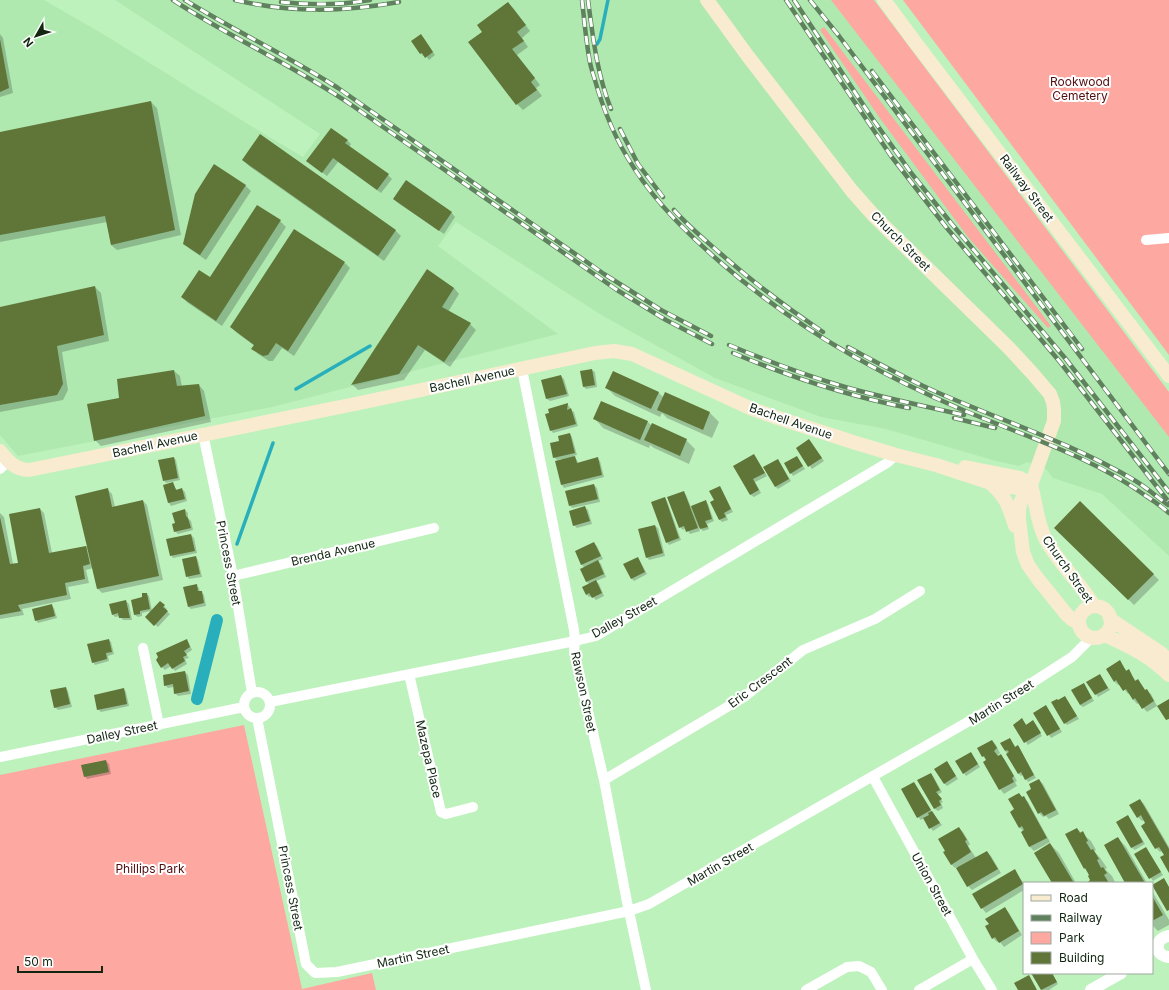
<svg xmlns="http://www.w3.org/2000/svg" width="1169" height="990" font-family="Inter,sans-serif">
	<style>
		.built { fill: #afe9af }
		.green { fill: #fda8a1 }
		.shadow { fill: #0003 }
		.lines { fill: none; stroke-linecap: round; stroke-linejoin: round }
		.stream { stroke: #28afbb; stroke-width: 3.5 }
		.canal { stroke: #28afbb; stroke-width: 12 }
		.building { fill: #607538 }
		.minor { stroke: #fff; stroke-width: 10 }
		.tertiary { stroke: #fff; stroke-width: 12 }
		.secondary { stroke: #f8ebcf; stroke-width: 14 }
		.rail-casing { stroke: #5f815e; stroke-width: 4.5 }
		.rail { stroke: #fff; stroke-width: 3; stroke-dasharray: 9; stroke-linecap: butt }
		.labels { text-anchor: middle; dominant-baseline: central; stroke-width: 4; stroke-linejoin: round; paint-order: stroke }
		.park-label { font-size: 12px; fill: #530d0f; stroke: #fff }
		.street-label { font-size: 12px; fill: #112511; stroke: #fff }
	</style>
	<rect width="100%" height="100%" fill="#bef2bd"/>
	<!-- built -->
	<path class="built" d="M0,0H44L103,34L261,132L303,157L320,134L115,0H832L1169,435V556L1102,494L1053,478L1046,469L1027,462L1019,466L996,461L886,429L821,417L715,378L603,316L456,222L438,246L558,334L272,407L18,456L0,435Z"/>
	<!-- green -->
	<path class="green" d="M831,0H874L1169,392V437Z
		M903,0H1169V355Z
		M824,27L1051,326L1048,328L968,237L879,117L820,30Z
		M244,725L302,989L372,973L376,990H0V775Z"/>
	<!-- shadow -->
	<path class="shadow" d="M508,3L514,9L530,31L522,38L528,47L517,55L540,85L536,88L542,96L523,110L517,104L470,42L484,32Z
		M0,34L3,38L13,93L0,97Z
		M423,37L435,55L429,60L425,55L423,56L421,53Z
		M151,102L157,108L181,235L117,250L111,245L107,222L0,242V133Z
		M347,140L351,144L349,147L388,175L392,179L381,193L338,162L327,176L307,161Z
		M243,160L396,231L401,236L384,261L249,166Z
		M245,185L251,191L206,260L190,249L184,243Z
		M394,199L451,212L455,217L444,234L398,203Z
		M280,221L286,227L222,326L188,303L182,297L210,279Z
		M345,263L350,268L294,356L282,348L273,361H269L258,354L253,349L255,346L237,333L231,327Z
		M428,271L454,288L459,294L448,312L470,324L476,330L450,367L425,350L404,380L358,390L353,385Z
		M95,287L101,293L109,341L62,352L68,390L63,400L0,412V308Z
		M592,370L595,372L597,387L586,389L584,387Z
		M174,371L180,376L182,387L199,385L204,391L211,422L101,446L95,440L120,398Z
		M561,376L564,379L569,396L550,401L547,399L542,381Z
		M607,388L658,392L664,398L665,394L710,413L719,422L712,438L667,418L662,413L660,417L615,396Z
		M602,402L648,422L652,426L686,440L695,449L689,464L654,448L650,445L649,448L603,428L595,419Z
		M567,404L570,407L569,410H571L574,412L578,426L553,433L551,430Z
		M570,434L572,437L577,455L573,456L577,460L578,463L597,458L600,461L604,477L564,488L562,485L556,462L562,461V459L557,460L554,457L560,441Z
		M809,440L824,461L812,469L797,448Z
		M797,457L805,469L793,476L791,473Z
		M174,458L176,460L180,480L166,483L164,480Z
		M756,458L767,476L755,482L761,493L754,497L751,495L734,466Z
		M780,463L791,481L778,489L775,486Z
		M172,484L177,490L182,489L185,492L187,501L171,506L169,503L164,486Z
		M594,485L597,488L600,502L572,508L570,505Z
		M720,487L722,490L733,512L726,515L728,520L722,522L720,520L711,502L715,500Z
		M108,490L112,494L115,507L143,501L147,505L163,580L102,593L98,589L93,568L86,570L89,583L68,587L71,599L22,609L24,615L0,619V513L4,517L13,564L19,563L40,509L44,513L52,553L88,546Z
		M683,492L686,495L691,507L706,502L708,504L714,521L707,524L709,529L703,531L698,526L700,531L690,534L686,528L683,530L680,527Z
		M665,498L667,501L681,540L669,545L667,542Z
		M1080,502L1159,580L1134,605L1055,528Z
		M585,507L588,510L592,524L577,528L574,525Z
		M185,510L188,513V518L191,521L193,530L178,534L175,531L176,524Z
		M655,526L658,528L665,556L649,560L647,557Z
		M191,535L194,538L197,553L173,558L171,555Z
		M594,543L597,546L603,559L598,561L601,564L606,577L596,581L599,584L604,596L596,600L592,596L589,597L586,594L590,585L587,582L585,568L582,565L576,551Z
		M196,557L198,560L202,577L189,579L187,576Z
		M637,558L640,561L647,574L634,581L631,578Z
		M196,585L199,588L200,592L204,595L206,606L191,609L188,606Z
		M146,594L149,596L152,611L160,602L167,609L165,610L170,614L158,627L146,617L151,611L142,613V616L138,617L135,615L143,598Z
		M126,601L129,604L132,620H123L120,616L115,617L113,615Z
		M51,605L54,608L57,618L38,623L36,620Z
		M109,640L111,642L114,654L108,656L109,661L95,665L93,662Z
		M187,641L189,643L192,650L186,654L189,658L185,659L187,664L175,671L171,666L165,670L162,667Z
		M1119,662L1127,671H1128L1136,681L1138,680L1146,691V690L1151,694L1157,706L1147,712L1139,703L1137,704L1133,699L1130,693L1128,694L1120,684L1118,685L1114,681Z
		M185,672L188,675L191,694L178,696L175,693L174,687L168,688L165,685Z
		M1100,676L1110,690L1098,697L1096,694Z
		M1084,684L1094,701L1083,707L1080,705Z
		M66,688L68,691L72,707L58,710L55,707Z
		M124,689L126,692L129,706L101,712L98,709Z
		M1065,698L1079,719L1067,725L1065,723L1058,701Z
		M1048,709L1062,732L1051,738L1035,713Z
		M1022,720L1027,725L1035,724L1042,736L1028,745L1014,725Z
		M1010,739L1016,748L1020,749L1036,778L1028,782L1023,775L1021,776L1018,773L1008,754L1005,751Z
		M992,741L996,745L1000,753L998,755L999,757L1001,756L1005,760L1017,781L1015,782L1017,786L1004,794L1000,789L984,762L987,761L983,756Z
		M971,753L980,767L966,776L964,773Z
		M106,761L109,764L111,774L87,779L85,776Z
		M947,762L958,779L947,786L944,783Z
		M931,774L933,776L942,792L937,795L943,802L941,803L943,808L938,811L935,809L919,780Z
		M1039,780L1043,784L1059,814L1049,819L1046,816L1043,817L1039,813L1032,790Z
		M914,783L932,812L942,825L933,831L924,818L921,820L918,817Z
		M1019,794L1028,802L1050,842L1034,851L1030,847L1022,832L1023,831L1019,827L1016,810Z
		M1140,800L1144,804L1169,847V871L1165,856L1162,851L1160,852L1156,848L1145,820L1142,821L1138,817Z
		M1130,819L1145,844L1135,850L1132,848L1117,822Z
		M959,828L963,832L970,844L968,846L976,858L987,852L991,856L1001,873L972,890L968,886L957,867L955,868L951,864Z
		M1077,829L1091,841L1096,850L1094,851L1095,852L1101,859L1107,868L1105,869L1112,876L1115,882L1090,883L1092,881L1090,875L1085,868Z
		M1118,838L1126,847L1147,883H1127Z
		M1050,844L1059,853L1076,883H1053Z
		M1146,848L1163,875L1153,881L1135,854Z
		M1014,870L1018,875L1024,884V890L986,913L982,908Z
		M1152,891L1169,920V925L1158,931L1152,925Z
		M1005,908L1009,913L1022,935L1004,947L999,941L997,942L993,938L990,924Z
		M1032,973H1052L1058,984L1049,990H1042Z"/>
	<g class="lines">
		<!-- stream -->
		<path class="stream" d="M597,44L600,39L608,0
			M296,389L370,346
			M237,544L273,443"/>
		<!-- canal -->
		<path class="canal" d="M197,699L217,620"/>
	</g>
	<!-- building -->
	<path class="building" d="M508,2L526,25L517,32L524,41L512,49L535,78L531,82L537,90L516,105L468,42L482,32L477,25Z
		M421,34L433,52L425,58L422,53L420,54L411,41Z
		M0,39L9,88L0,92Z
		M151,101L175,230L111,245L105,216L0,235V132Z
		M331,128L348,140L345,143L389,174L377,190L333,158L322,173L306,161Z
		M260,134L396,230L378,256L242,160Z
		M214,164L246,185L200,255L183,244L195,194Z
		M406,180L452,212L439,231L393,199Z
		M257,205L281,220L216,321L181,297L199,270L210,277Z
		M294,229L345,262L288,351L276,343L268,355L263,356L251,349L254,345L230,327Z
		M427,269L454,288L442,307L471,323L444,362L418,345L399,374L351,385Z
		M95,286L104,335L57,346L63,384L57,395L0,405V307Z
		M592,369L595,385L583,387L580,371Z
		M174,370L177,386L199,384L205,416L94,441L87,404L119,398L117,379Z
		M613,371L659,392L651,409L605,388Z
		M561,375L567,394L546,399L541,380Z
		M665,392L710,412L703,430L657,410Z
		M601,401L648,421L640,440L593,419Z
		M568,403L567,410L571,408L576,424L550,431L545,414L549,413L548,409Z
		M652,423L687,439L680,456L644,440Z
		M570,433L575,453L553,458L550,443L559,441L558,436Z
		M809,439L822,458L808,467L796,448Z
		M754,454L765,473L753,479L759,490L750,495L733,466Z
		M575,456L577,463L598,457L602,475L561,485L555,461Z
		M797,456L803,466L790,474L784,463Z
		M174,457L178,478L163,481L158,460Z
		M778,459L789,479L775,487L763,467Z
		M173,482L176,490L182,488L185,499L168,503L163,485Z
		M594,484L598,499L569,506L565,491Z
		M720,486L731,509L724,513L726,517L719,520L710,502L714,500L709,491Z
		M108,488L112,507L143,500L159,576L97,589L75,496Z
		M684,491L698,528L686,532L684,526L679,528L667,497Z
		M665,497L679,538L666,543L651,502Z
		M706,500L712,519L705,521L708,527L700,529L691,506Z
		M1080,501L1154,574L1128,600L1054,528Z
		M585,506L590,521L573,526L569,511Z
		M40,508L49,553L86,546L90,564L83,566L85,579L65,583L67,595L18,605L21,611L0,615V517L10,564L18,563L9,514Z
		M185,509L186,516L188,518L191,528L174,532L172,524L175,523L172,513Z
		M655,525L663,553L646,558L638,529Z
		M191,534L195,551L170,556L166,539Z
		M594,542L601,556L581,565L575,551Z
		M196,556L200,574L186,577L182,559Z
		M638,557L645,572L631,579L623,564Z
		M598,560L604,574L586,582L580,569Z
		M596,580L602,593L592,598L589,593L586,595L582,587Z
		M197,584L198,591H202L204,603L188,607L183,587Z
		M142,593H147L150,609L140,611V614L134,615L131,600L142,597Z
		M126,600L130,618H119L118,613L112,615L109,604Z
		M160,601L165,605L163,607L168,611L154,626L145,617Z
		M52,604L55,616L35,621L32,609Z
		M109,639L112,652L106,653L107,659L92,663L87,644Z
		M187,639L190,647L184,651L187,655L183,657L185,661L172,669L168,663L161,668L156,660L158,657L156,653Z
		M1120,660L1126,671L1129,669L1135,681L1138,679L1145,690L1147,689L1154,701L1142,709L1135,698L1133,700L1126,689L1123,691L1116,680L1114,682L1106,669Z
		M185,671L189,691L174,694L173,684L164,686L163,675Z
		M1100,674L1108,688L1095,695L1086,682Z
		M1084,683L1092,698L1080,705L1071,690Z
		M66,687L70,704L54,708L50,690Z
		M124,688L127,704L97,710L94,695Z
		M1065,696L1077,716L1064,724L1051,702L1057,699L1058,700Z
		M1169,699V719L1166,720L1157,706Z
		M1046,705L1060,729L1047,736L1033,713Z
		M1022,718L1026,725L1033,720L1041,733L1024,743L1013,725Z
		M1010,738L1015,747L1018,745L1034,775L1025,780L1021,772L1018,774L1006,754L1009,752L1007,750L1005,751L1000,743Z
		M992,740L997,748L994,751L998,756L1001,754L1014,776L1012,778L1014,782L999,790L983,762L986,760L984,756L982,757L977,748Z
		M971,752L978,764L963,774L955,761Z
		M106,760L109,772L84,777L81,765Z
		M947,761L956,776L944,784L934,769Z
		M931,773L940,790L936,792L942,799L939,801L941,805L934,809L917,780Z
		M1039,779L1056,810L1044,816L1041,812L1038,814L1026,792L1031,789L1029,784Z
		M914,782L931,810L917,818L901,789Z
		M1019,793L1022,797L1024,796L1047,838L1029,847L1021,832L1024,830L1022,826L1019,828L1010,812L1014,809L1008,799Z
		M1140,799L1169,849V873L1160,857L1164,855L1159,847L1155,849L1141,826L1145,823L1141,815L1137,818L1129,805Z
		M932,811L940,823L929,829L923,818L929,815L928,813Z
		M1128,815L1143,842L1131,848L1116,822Z
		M959,827L967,840L965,841L971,852L951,865L943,852L945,851L938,839Z
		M1077,828L1080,833L1083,831L1088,841L1086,842L1091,850L1093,849L1099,859L1097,860L1101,868L1103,867L1107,873L1104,875L1109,883H1089L1088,882L1090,880L1088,876L1089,875L1085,868L1084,869L1065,834Z
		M1118,837L1145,883H1125L1104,845Z
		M1050,843L1074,883H1052L1034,853Z
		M1146,847L1161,872L1149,879L1134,854Z
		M987,851L998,869L967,887L956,868Z
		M1015,869L1023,884L981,909L972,894Z
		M1164,878L1169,887V910L1167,911L1152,885Z
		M1152,896L1163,915L1152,921Z
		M1005,907L1019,931L999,943L995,937L992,939L985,926L989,924L985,919Z
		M1031,973H1052L1057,982L1041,990Z
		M1029,975L1037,990H1018L1014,983Z"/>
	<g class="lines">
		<!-- minor -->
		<path class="minor" d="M1146,240L1169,238
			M522,369L574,630L575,641L574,651L604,780L627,902L646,990
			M203,434L233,576L252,693
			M0,469L8,461
			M233,576L434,528
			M143,648L159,725
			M409,674L441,812L446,814L473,807
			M244 705a13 13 0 1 1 26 0a13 13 0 1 1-26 0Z
			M270,702L575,641L596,636L887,463L896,455
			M257,718L306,964L315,973L337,972L629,911L649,904L999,704L1072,657L1091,638
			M0,757L244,707
			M873,777L973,959L992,990
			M604,780L744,697L803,650L875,619L920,591
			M806,990L847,967L859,966L871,972L882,990
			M919,990L973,959"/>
		<!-- tertiary -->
		<path class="tertiary" d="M1169,936C1154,938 1154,956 1169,957
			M1091,990L1121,973"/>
		<!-- secondary -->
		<path class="secondary" d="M707,0L747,55L852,191L875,217L1008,347L1033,374L1050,394L1053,402L1054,409V421L1031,485L1024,495L1021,501L1019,510V519L1023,552L1028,565L1038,579L1067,615L1073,620L1079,623
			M884,0L915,42L1169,376
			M0,451C8,461 15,470 29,470L355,404L595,353L614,351L632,354L752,409L775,417L856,443L896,455L936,465L994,484L1018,488L1031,485
			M965,467L1020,478L1031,485
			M990,483C1006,496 1009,507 1015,526
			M1031,485C1036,503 1037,522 1045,538C1058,563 1080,582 1094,606
			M1079 622a16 16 0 1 1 32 0a16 16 0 1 1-32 0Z
			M1110,619L1161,653L1169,661
			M1105,635C1130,647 1149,655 1169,675"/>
		<!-- rail casing -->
		<g class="rail-casing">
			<path id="rail" d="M173,0C231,38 295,66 353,106L617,290L666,320L712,344
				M185,0C235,31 288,56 338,88L604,274L661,310L711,336
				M235,0C292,13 342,12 399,2
				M582,0C584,19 586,39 589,57C590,64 592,71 594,77C603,109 616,141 634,168C657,204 688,234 720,262C792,325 875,373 963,410C1024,436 1091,456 1146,496C1154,501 1162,507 1169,513
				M588,0C593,38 597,74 611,109
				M786,0L891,156L946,227L1060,362L1168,501
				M794,0L872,118L912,174L951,223L1065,358L1169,492
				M810,0L839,36L1169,474
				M281,2C309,5 342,5 370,0
				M872,71L1082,349
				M620,129L638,164L663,197
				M674,210C688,226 705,240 721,254C753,282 787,308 823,332
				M729,345C767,361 805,375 845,387C884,398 924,406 964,415
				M848,347C876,362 903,377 932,390C999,420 1070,442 1134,480C1146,487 1157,497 1168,505
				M733,353C790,377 848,396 909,408
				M954,418L995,428"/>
		</g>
		<!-- rail -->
		<use href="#rail" class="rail"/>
	</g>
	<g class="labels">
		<!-- park labels -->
		<g class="park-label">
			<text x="1080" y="81">Rookwood<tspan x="1080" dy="14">Cemetery</tspan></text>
			<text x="150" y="868">Phillips Park</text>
		</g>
		<!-- street labels -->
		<g class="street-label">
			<text transform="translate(1027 188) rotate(53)">Railway Street</text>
			<text transform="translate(901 241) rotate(45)">Church Street</text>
			<text transform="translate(472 379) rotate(-12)">Bachell Avenue</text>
			<text transform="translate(791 421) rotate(19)">Bachell Avenue</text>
			<text transform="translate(155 444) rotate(-12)">Bachell Avenue</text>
			<text transform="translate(333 552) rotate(-13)">Brenda Avenue</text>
			<text transform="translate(229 563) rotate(79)">Princess Street</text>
			<text transform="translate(1068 569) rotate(55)">Church Street</text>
			<text transform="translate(624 617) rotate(-29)">Dalley Street</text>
			<text transform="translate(760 682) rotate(-37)">Eric Crescent</text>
			<text transform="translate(584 692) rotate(78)">Rawson Street</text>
			<text transform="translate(1001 702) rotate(-32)">Martin Street</text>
			<text transform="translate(122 732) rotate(-12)">Dalley Street</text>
			<text transform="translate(429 759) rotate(77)">Mazepa Place</text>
			<text transform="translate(720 864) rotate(-30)">Martin Street</text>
			<text transform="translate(932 884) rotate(61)">Union Street</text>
			<text transform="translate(291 888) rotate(79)">Princess Street</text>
			<text transform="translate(413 956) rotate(-12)">Martin Street</text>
		</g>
	</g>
	<!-- legend -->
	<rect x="1023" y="882" width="130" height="92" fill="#ffffff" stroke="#a0a8a0"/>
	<rect x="1031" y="895" width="20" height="6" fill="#f8ebcf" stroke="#a0a8a0"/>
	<text x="1059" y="902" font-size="12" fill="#112511">Road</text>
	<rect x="1031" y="915" width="20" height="6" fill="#5f815e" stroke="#a0a8a0"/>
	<text x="1059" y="922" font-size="12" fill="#112511">Railway</text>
	<rect x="1031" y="932" width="20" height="12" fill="#fda8a1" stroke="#a0a8a0"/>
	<text x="1059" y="942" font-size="12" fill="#112511">Park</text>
	<rect x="1031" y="952" width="20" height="12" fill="#607538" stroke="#a0a8a0"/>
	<text x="1059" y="962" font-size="12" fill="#112511">Building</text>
	<!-- north arrow -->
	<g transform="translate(36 36) rotate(231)" stroke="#ffffff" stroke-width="3" paint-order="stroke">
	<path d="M0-3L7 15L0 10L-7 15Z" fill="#112511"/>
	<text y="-6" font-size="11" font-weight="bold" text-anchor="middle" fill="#112511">N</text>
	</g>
	<!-- scale -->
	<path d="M18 966v6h84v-6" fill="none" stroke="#112511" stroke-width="2"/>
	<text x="24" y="966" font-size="12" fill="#112511" stroke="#ffffff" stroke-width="3" paint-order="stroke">50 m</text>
</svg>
